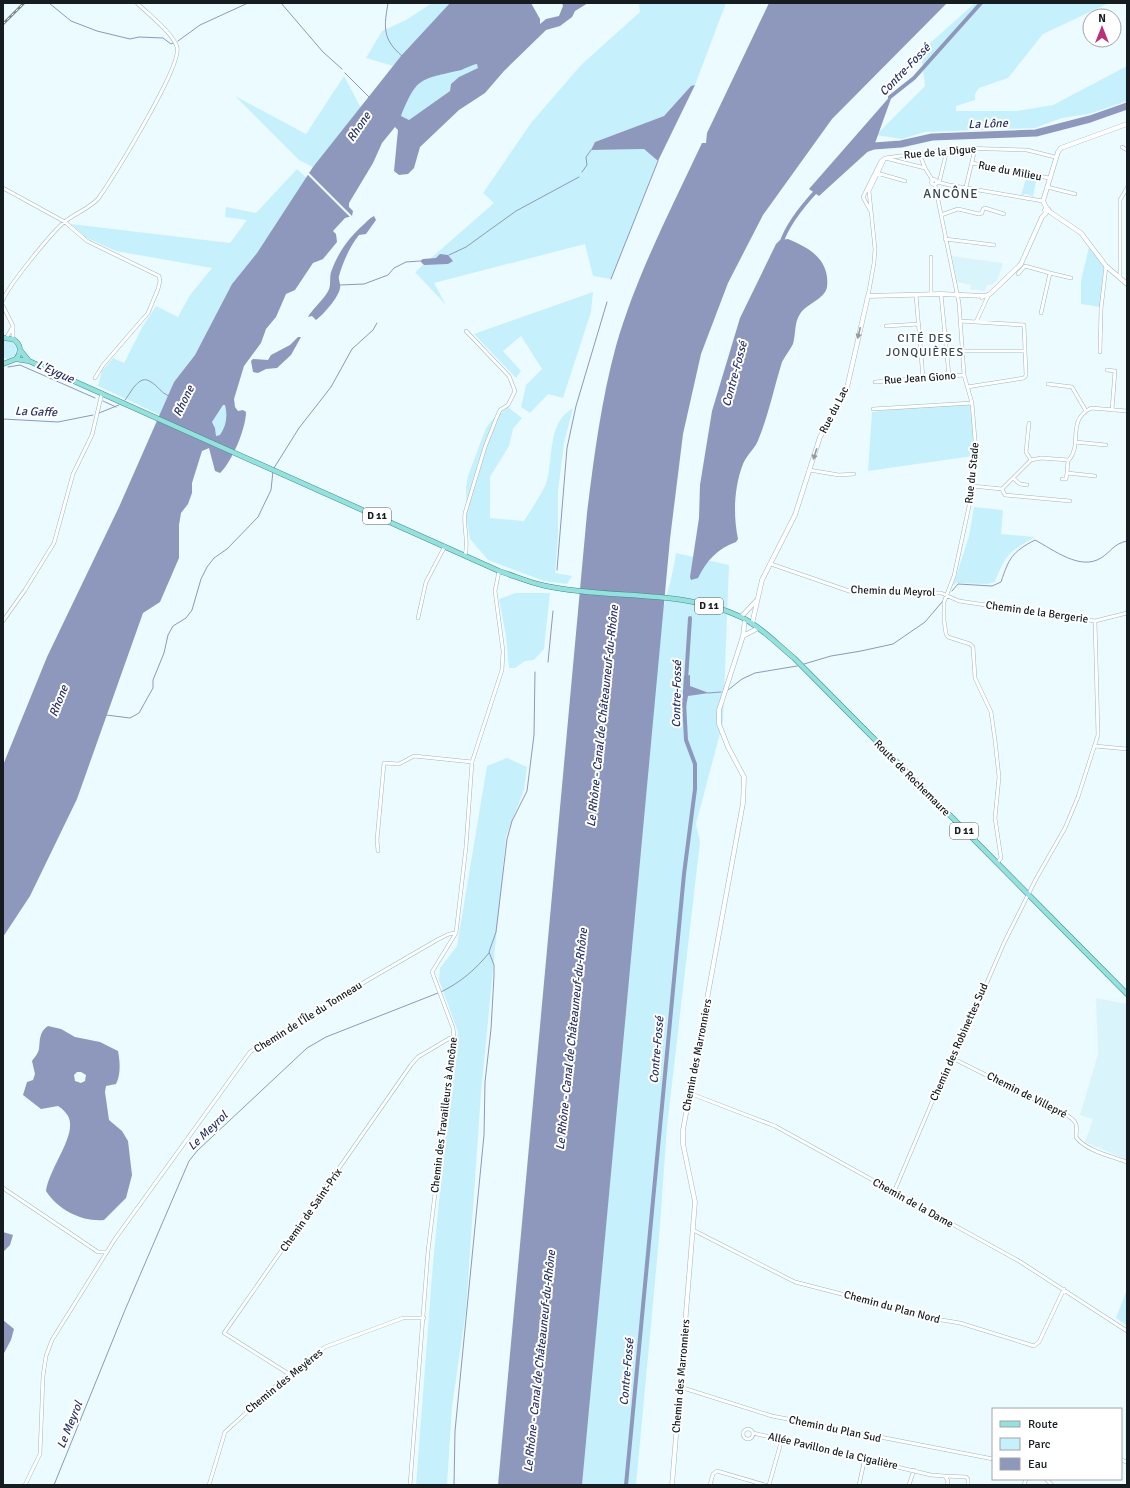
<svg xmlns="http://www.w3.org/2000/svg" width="1130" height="1488" font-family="Signika,sans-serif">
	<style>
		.built { fill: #daf4fc }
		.green { fill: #c7f0fd }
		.water { fill: #8e98bc; fill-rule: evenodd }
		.pier { fill: #ecfbff }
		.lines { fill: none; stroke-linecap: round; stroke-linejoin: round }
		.stream { stroke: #8e98bc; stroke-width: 1 }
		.canal { stroke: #8e98bc; stroke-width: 4 }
		.river { stroke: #8e98bc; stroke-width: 7 }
		.street-casing { stroke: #a0b7be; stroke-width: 4 }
		.secondary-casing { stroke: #a0b7be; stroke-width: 5 }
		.primary-casing { stroke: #3b8e8c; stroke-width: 5.5 }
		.street { stroke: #fff; stroke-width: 3 }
		.secondary { stroke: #fff; stroke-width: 4 }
		.primary { stroke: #96e0dd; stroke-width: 4.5 }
		.rail-casing { stroke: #7a8689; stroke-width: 2.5 }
		.rail { stroke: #fff; stroke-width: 1; stroke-dasharray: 3; stroke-linecap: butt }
		.oneway { fill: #96999b }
		.labels { text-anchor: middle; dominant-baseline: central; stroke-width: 4; stroke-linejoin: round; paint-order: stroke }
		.shield { fill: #fff; stroke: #5b6163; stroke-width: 1 }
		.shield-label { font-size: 10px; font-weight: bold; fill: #151d20 }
		.street-label { font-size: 11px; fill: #151d20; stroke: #fff }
		.water-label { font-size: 12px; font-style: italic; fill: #2c3565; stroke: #fff }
		.neighbourhood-label { font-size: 12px; letter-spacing: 1px; fill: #364a50; stroke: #fff }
		.quarter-label { font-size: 13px; letter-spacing: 1px; fill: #364a50; stroke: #fff }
	</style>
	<rect width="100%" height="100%" fill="#ecfbff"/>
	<!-- built -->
	<path class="built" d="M952,256L994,262L1003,263L998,279L992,285H987L985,291L970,289L971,285L957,282Z
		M1096,998L1127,1004V1160L1085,1142L1093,1119L1080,1115L1098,1054Z"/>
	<!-- green -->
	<path class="green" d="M432,3H450L393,66L366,58L382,31L406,20Z
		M639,3H726L695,85L690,87L664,116L595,142L591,150L644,149L658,161L611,279L593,276L585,244L434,283L446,305L415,272L494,203L483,193L531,123L581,65L640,12Z
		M975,3H1109L1043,34L1008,78L979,88L975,94V100L956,106V111H1017L1053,105L1127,66V101L1089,114L1062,118L1035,128L925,132L902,139L876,135L925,86L921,51Z
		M477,64L479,68L459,77L451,84L450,91L409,120L401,116C417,78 417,80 457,71C464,70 470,65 477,64Z
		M344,76L361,108L313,167L299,160L235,96L306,134Z
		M297,169L307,178L257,253L232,284L195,355L174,382L160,415L98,386L102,371L113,358L124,363L143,326L156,306L178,317L190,295L212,268L116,251L87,238L71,224L230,243L247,220L225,217L226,207L256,213Z
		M1026,179L1036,181L1033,197L1027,194L1021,195Z
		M1089,247L1104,267L1100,307L1081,304V281Z
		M593,292L591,312L563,398L548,394L530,413L521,407L526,385L542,369L521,336L503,351L521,371L516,378L474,334Z
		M6,340L12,341L17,346L15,355L9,359L3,358V341Z
		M969,401L973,426V456L868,471L872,412Z
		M223,405H226C228,416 226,426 220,435L216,436L215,428L212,422Z
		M508,407L522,418L513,429L509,446L490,477V518L524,521C531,510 539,498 545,486C555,461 545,424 573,408L564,443L558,491V536L555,573L572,576L567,584L544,581L488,560L470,539L467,523L466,487L468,476L486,428L491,421Z
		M974,507L1003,510L1001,534L1035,537C1009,552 1006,553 995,582L987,584L956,583L953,586L969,536Z
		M676,553L729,565L723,722L696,824L700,842L667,1127L659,1239L636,1485H582L662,614C667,594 673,574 676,553Z
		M515,593H550L544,649L534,660L525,661L515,668H509L506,636L499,599Z
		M507,758L527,767L524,790L506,836L481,1093L466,1310L452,1407L447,1485H416L433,1263L446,1129L458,1032L439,980L440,968L457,946L487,766Z
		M1127,1289V1326L1116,1318Z"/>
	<!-- water -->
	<path class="water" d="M450,3H531L540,19V24L546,19L559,16L563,6L562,3H588L575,11L572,17L560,26L546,30L543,33L504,71L485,93L459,110L420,147L414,168L408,174L399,175L394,171L398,130L395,127L382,143L373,163L349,203V207L353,211L352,216L345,218L333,231L336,234L337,242L323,259L313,263L295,290L286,294L276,317L266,329L261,343L244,366L234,399L235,407L238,411L243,410L246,412C246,428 232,462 220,473L215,471L209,448L202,451L192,483V493L188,504L181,513L179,525V558L160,602L143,613L77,799L30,896L3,937V765L47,657L119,507L174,382L195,355L232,284L257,253L313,167L401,56ZM477,64L478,68L459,77L451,84L450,91L409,120L401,116C417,78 418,80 457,71C464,70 470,65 477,64ZM223,405H225C228,416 226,426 220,435L216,436L215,428L212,422Z
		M769,3H947L832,119L763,215L728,283L701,354L683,434L670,539L582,1485H498L587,513C594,457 601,401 616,346C636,276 671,209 702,143H706L707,133Z
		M695,85L658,161L644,149L591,150L595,142L664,116L691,86Z
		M893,93L874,146L819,196L809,189Z
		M374,216L376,220L366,234L359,235C350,246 343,262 339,276C338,280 341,284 340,288C339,297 323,315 316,320L312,316L308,317C310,312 323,300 327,293C332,286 329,279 331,272C338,253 347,240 362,226C367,222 368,219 374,216Z
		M788,239C810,248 830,260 827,287C825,299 806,304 800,314C794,323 796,334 793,344C790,350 785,356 782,362C774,388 769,413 759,438C756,448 747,454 743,464C734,487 733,515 738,539L736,542C717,549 707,560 698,578L691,580L690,577L699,518L700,485L712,411L740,318L776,244L780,240Z
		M440,254L448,255L453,261L448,264L424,265L420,261L423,259L436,258Z
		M298,337H301L291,355L277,368L266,369L258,373L253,372L251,361L253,359L268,360L271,355L290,345Z
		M690,675V686L709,693L688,696L686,707L682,706L684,676Z
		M48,1026L61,1029L75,1037L100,1042L118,1051C120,1061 121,1075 116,1084L106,1086L105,1092L109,1120L122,1131L128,1141L132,1175L126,1198L104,1220C82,1222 58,1210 46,1191C49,1170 72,1141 70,1123C70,1116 64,1110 58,1106L41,1109L23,1095L27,1082L33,1080L35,1074L32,1061C34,1058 38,1054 39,1049C40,1040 39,1032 48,1026ZM77,1072H81L86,1075L85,1081L81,1083L75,1081L74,1075Z
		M3,1232L13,1235L10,1245L3,1252Z
		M3,1320L14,1329L11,1340L3,1355Z"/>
	<!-- pier -->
	<path class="pier" d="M308,172L353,217L351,218L307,174Z"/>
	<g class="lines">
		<!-- stream -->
		<path class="stream" d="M49,3L71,21L97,31L130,39L139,37L163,38L171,44L173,43
			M281,3L323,52L342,69
			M388,3C384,27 382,39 402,56
			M178,41L200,25L248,3
			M345,73L370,98
			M582,172L587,165L586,157L591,150
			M449,255L466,247L516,211L579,177
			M611,279L658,161
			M340,285L364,284L388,275L394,268L406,262L420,261
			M8,367L20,365L95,398
			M125,400C131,393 139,373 151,382C158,386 161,393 169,396
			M103,401L116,407
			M99,413L119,405
			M3,419L58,422L93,415
			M274,468L299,428L331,387L352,349L373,330L377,323
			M557,570L567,448L576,406L607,302
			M952,591L958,584L992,586L1001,582C1009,558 1012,552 1035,540C1054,550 1080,571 1101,558C1112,551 1113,544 1127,541
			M548,662L553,611
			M804,664L831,656L861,651L893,644L925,622L942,602
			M728,690L742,679L755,673L797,666
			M708,693L721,692
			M106,715L130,718L139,713L153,688V680L164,653L168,635L173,626L186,618L192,610L201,579L207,567L214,558L227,549L258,517L271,490L273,471
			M441,992C461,982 475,970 489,953
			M54,1485L125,1310L189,1161L197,1151L307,1048L326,1037L438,993
			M454,1485L455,1431L484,1135L485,1082L491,1029L494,976V965L489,952L496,932L507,839L512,821L527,791L534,735L535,672"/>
		<!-- canal -->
		<path class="canal" d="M890,97L914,78L981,3
			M781,244C787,224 804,204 818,189
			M686,680L690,618
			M626,1485L684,874L695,789V764L686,740L684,702"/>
		<!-- river -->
		<path class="river" d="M410,72L431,51
			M865,149L874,146L901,144L932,137L1036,133L1090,119L1127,106"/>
		<!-- street casing -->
		<g class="street-casing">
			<path id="street" d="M1122,147L1127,150
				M919,153L925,168L933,181
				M972,163L1049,178
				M877,173L905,181
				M931.5 182a2.5 2.5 0 1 1 5 0a2.5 2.5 0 1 1-5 0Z
				M937,182L949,185L1043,201
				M939,183L947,150
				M935,185L959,303L964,375L972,403L976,452L971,497L954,576L944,602V620L946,634L948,637L970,644L973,647L975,678L991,712L995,740L999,777L995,818L1001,858L997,863
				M966,187L975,149
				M1047,187L1075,194
				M3,188L65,222L87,241L159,276L160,281L158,289L148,313L103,365L95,378
				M870,210L863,197L881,161L885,158L961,148L1027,150L1055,157
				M941,215L958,209L979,214L982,213L983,209L985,208L1004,214
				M945,239L994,245
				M931,257V294
				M1050,273L1071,278
				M1018,274L1025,266L1050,273L1041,313
				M1120,278V200L1127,188
				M941,294L949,376
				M916,295L923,378
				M868,296L874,263L875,249L869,191L885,158L925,168
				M3,300C8,286 50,235 62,224C73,214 87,210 98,199C112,179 183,65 177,47C173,33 148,14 137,3
				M3,306L13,326V339
				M960,321L1024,325L1026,375L1024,378L967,387
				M976,322L989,294
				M886,326L919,324
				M7,337L12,328
				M962,351H1025
				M1100,352L1101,309L1106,266
				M1107,370L1115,371L1112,410
				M875,382L964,375
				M1048,384L1072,387L1086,411
				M873,409L972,403
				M1029,423L1026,452L1031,460
				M1075,442L1106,445
				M1068,460L1067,473L1095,476
				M809,470L839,475L854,474
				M1013,478L1020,484L1027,485
				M1062,479H1066L1067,473
				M972,486L1002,489L1031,460L1041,458L1069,460C1083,443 1066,421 1091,408L1127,411
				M1002,489L1005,495L1070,501
				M465,555C469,541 463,527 465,513L485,447L496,419L500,410L508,405L515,391L509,376L466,331
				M771,564L852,592L941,593L959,601L1095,621L1127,613
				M418,618L426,582L445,546
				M3,621L25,590L54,543L73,474L92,435L102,393
				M1095,746L1127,749
				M378,851L377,840L384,763L399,764L414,756L472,762
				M954,1059L1068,1116C1078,1122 1077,1126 1076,1137C1086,1151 1111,1156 1127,1162
				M689,1093L775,1126L1019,1261L1127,1331
				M3,1188L98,1252H106
				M894,1192L932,1102L954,1059L1004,943L1036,879L1065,828L1078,797L1098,735L1095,621
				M693,1230L795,1282L942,1320L960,1323L1034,1346L1039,1342L1064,1289
				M289,1374L224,1333L411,1065L418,1057L450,1038H454
				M680,1387L772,1416L993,1459
				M743 1434a5 5 0 1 1 10 0a5 5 0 1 1-10 0Z
				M753,1433L931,1475L945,1476L948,1481L947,1485
				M1121,1460L1127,1462
				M945,1476L966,1477L968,1479V1485
				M1046,1479L1052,1485
				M25,1485L40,1454L43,1376L46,1356L52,1340L115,1239L250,1052L368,980L437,940L449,934L456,933
				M209,1485L225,1432L289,1374L325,1347L403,1318H424
				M410,1485L428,1251L454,1038L453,1028L432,972L456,933L466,847L472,762L502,670L503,651L495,591L499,571
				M710,1485L713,1474L717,1471L765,1485
				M769,1485L782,1439
				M859,1485L865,1458
				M909,1485L914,1470
				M1024,1485L1026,1479"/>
		</g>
		<!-- secondary casing -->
		<g class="secondary-casing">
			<path id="secondary" d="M1047,209L1043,201L1058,152L1061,148L1127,124
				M982,297L990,294L1021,264L1042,217L1046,213L1045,210L1048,209L1050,212L1081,233L1106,266L1127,284
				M741,617L756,601
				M752,624L762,580L795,515L820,437L846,392L868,296L941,294L984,296
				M743,636L758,628
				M672,1485L695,1202L683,1144V1130L743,803L744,777L728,747L719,724V710L743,636L745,619"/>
		</g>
		<!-- primary casing -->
		<g class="primary-casing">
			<path id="primary" d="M3,338L13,339C21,344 22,352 16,359L3,364
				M20,350L29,361
				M16,359L29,361L499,571C515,576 530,583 546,586C610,600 680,588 741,617C761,627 777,644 794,658L1127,994"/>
		</g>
		<!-- street -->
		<use href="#street" class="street"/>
		<!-- secondary -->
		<use href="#secondary" class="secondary"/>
		<!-- primary -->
		<use href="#primary" class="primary"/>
		<!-- rail casing -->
		<g class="rail-casing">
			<path id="rail" d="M3,24L24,3"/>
		</g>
		<!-- rail -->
		<use href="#rail" class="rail"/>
	</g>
	<!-- one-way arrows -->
	<defs><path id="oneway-solid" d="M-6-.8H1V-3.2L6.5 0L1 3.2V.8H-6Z"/></defs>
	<g class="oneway">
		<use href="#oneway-solid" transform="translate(859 333) rotate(103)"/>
		<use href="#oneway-solid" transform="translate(815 454) rotate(108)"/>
	</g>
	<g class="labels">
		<!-- shield labels -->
		<g class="shield">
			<rect x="363" y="508" width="28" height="16" rx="3"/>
			<rect x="695" y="598" width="28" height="16" rx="3"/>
			<rect x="950" y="823" width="28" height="16" rx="3"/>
		</g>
		<g class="shield-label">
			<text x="377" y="516">D 11</text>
			<text x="709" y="606">D 11</text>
			<text x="964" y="831">D 11</text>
		</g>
		<!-- street labels -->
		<g class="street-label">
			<text transform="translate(940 152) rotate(-5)">Rue de la Digue</text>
			<text transform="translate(1010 171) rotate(11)">Rue du Milieu</text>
			<text transform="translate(920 378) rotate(-4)">Rue Jean Giono</text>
			<text transform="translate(834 410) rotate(-63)">Rue du Lac</text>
			<text transform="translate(972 473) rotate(-84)">Rue du Stade</text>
			<text transform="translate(893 591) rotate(2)">Chemin du Meyrol</text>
			<text transform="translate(1037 612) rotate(8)">Chemin de la Bergerie</text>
			<text transform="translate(912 778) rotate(45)">Route de Rochemaure</text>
			<text transform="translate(308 1017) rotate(-32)">Chemin de l'Île du Tonneau</text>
			<text transform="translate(959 1042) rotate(-66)">Chemin des Robinettes Sud</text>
			<text transform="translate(697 1055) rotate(-79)">Chemin des Marronniers</text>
			<text transform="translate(1027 1095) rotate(27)">Chemin de Villepré</text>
			<text transform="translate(444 1115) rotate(-83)">Chemin des Travailleurs à Ancône</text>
			<text transform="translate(913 1203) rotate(29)">Chemin de la Dame</text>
			<text transform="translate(311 1210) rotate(-55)">Chemin de Saint-Prix</text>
			<text transform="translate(892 1307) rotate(15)">Chemin du Plan Nord</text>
			<text transform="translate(681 1376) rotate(-85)">Chemin des Marronniers</text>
			<text transform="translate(284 1381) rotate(-39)">Chemin des Meyères</text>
			<text transform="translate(835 1429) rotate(12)">Chemin du Plan Sud</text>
			<text transform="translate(833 1451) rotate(13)">Allée Pavillon de la Cigalière</text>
		</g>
		<!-- water labels -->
		<g class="water-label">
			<text transform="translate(905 70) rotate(-46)">Contre-Fossé</text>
			<text transform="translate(988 124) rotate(-2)">La Lône</text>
			<text transform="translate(359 127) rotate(-56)">Rhone</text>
			<text transform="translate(55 372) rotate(24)">L'Eygue</text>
			<text transform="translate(735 374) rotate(-75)">Contre-Fossé</text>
			<text transform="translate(184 401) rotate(-64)">Rhone</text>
			<text transform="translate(36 412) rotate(2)">La Gaffe</text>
			<text transform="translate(677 694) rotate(-89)">Contre-Fossé</text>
			<text transform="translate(59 701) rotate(-68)">Rhone</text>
			<text transform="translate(603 716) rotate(-84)">Le Rhône - Canal de Châteauneuf-du-Rhône</text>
			<text transform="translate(572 1039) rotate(-84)">Le Rhône - Canal de Châteauneuf-du-Rhône</text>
			<text transform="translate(657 1050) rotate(-85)">Contre-Fossé</text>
			<text transform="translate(208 1131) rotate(-44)">Le Meyrol</text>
			<text transform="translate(540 1361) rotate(-84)">Le Rhône - Canal de Châteauneuf-du-Rhône</text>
			<text transform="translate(627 1372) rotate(-85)">Contre-Fossé</text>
			<text transform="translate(70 1425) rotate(-68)">Le Meyrol</text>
		</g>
		<!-- neighbourhood labels -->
		<g class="neighbourhood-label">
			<text x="925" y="338">CITÉ DES<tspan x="925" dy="14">JONQUIÈRES</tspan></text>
		</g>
		<!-- quarter labels -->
		<g class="quarter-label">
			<text x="951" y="194">ANCÔNE</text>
		</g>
	</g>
	<!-- border -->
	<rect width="1130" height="1488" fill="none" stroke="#151d20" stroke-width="8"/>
	<!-- legend -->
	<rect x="992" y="1408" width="130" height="72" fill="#ffffff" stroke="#a1a5a6"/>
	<rect x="1000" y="1421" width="20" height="6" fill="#96e0dd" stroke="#a1a5a6"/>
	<text x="1028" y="1428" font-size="12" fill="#151d20">Route</text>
	<rect x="1000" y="1438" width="20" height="12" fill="#c7f0fd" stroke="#a1a5a6"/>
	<text x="1028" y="1448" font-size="12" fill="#151d20">Parc</text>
	<rect x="1000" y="1458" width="20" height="12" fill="#8e98bc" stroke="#a1a5a6"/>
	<text x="1028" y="1468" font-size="12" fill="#151d20">Eau</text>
	<!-- north arrow -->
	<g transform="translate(1102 28)"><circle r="19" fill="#ffffff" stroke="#a1a5a6"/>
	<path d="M0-3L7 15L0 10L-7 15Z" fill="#b73277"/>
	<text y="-6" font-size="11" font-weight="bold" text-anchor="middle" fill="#151d20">N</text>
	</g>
</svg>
